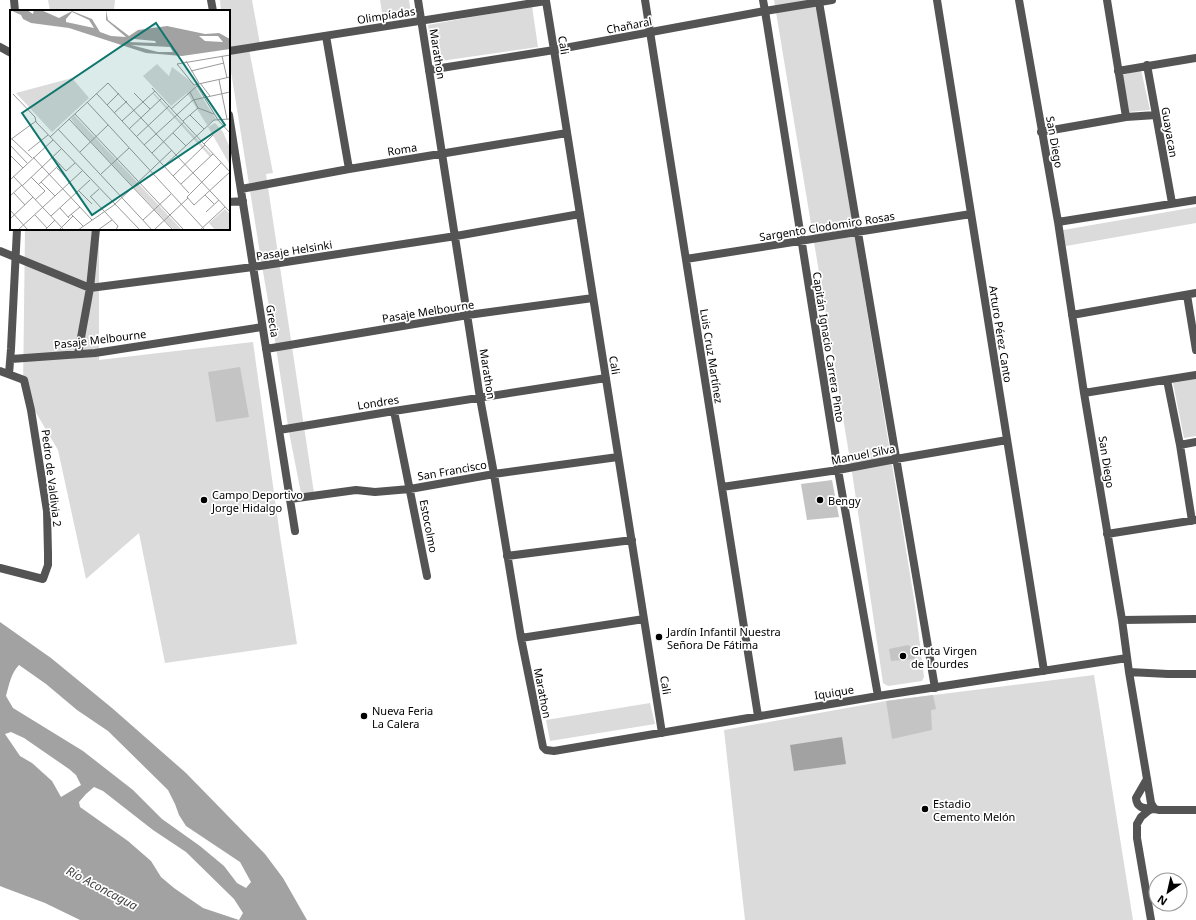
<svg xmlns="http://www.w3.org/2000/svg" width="1196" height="920" font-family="'Noto Sans',sans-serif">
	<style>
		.green { fill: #dbdbdb }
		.water { fill: #a2a2a2; fill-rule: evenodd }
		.building { fill: #c4c4c4 }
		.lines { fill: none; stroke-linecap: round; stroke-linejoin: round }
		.minor { stroke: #545454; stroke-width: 8 }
		.tertiary { stroke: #545454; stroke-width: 8 }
		.poi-dot { fill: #000; stroke: #fff; stroke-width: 1.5 }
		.labels { text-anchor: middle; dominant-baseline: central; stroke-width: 3.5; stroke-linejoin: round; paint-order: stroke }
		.street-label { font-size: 11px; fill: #000; stroke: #fff }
		.poi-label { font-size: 11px; fill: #000; stroke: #fff; text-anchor: start }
		.water-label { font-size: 12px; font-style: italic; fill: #434343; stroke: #fff }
		.inset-road { fill: none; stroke: #999; stroke-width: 1 }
		.view { fill: #0f766e; fill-opacity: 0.15; stroke: #0f766e; stroke-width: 2 }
		.inset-edge { fill: none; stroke: #000; stroke-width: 2 }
	</style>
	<rect width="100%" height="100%" fill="#fff"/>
	<!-- green -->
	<path class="green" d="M48,0H115L114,11H50Z
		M220,0H252L260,44H248L273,173L266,174L314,493H301L289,432L275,341L262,266L229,59V11H221Z
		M380,0H409L411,14L383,18Z
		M774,0H816L915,605L924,677L922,681L888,686L883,683L852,472Z
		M532,6L538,47L434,62L428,25Z
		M1141,70L1150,110L1129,112L1122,75Z
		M1196,207V223L1066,246L1063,230Z
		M25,229H99V360L253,342L280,536L297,644L165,663L139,533L86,579L58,450L23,391Z
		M1196,379V436L1184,438L1173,383Z
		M1094,675L1133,920H745L724,730L886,701Z
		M650,703L655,724L550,741L546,720Z"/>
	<!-- water -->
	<path class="water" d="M0,622L51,658L112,708L186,773L265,854L283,878L307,920H80L45,903L5,888L0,886ZM19,665L46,684L77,710L108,731L168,790L175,804L179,815L186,826L240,862L251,882L246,888L237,883L224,866L200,846L162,819L133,790L83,751L13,708L6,696C9,685 11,673 19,665ZM11,732L24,738L69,769L76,775L81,785L61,797L52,781L32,763L20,756L5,734ZM94,787L103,791L153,830L186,852L234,899L243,913L239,920L203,908L174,888L161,877L151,861L128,841L80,807L79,802L86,794Z
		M842,737L846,764L794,771L790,745Z"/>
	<!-- building -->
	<path class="building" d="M240,367L249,417L216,422L208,372Z
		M832,480L839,517L807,520L801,484Z
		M908,645L913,649L912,653H915V659L891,661L889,649Z
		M933,695L936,709L931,710L932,730L892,739L886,701Z"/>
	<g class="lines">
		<!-- minor -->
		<path class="minor" d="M211,0L213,11
			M645,0L758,716
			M937,0L1044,671
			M1019,0L1058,222L1084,393L1122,620L1129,672L1147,779L1151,803L1154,808L1148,811L1141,817L1137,824V838L1151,920
			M1107,0L1126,117
			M819,2C859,230 896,459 935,688
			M765,11L838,470L878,696
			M326,36L349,169
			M0,47L11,53
			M554,50L662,733
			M1147,65L1172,203
			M429,70L480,398L494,474L521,638L543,747L546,750L554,751L878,696L1127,658
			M1118,71L1196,58
			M229,115L295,531
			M1041,132L1126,117L1156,115
			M241,189L349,169L567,133
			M229,202L243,201
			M1058,222L1196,200
			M0,251L90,288L253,267L456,236L580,214
			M686,259L971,214
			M1187,295L1196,350
			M1072,315L1196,293
			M266,349L468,315L593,298
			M78,354L90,288L96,229
			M11,359L95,353L262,327
			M0,371L24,380L31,410L47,511L48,554V565L43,579L0,568
			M9,374L11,349L17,229
			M1167,380L1180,445L1192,521
			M1084,393L1196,375
			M394,411L427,576
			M279,430L394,411L606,378
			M1180,445L1196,442
			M722,487L838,470L896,459L1007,440
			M290,499L356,490L375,492L410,489L494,474L618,457
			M1107,534L1196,520
			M507,556L632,540
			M1122,620L1196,619
			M521,638L644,619
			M1129,672L1168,674H1196
			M1147,779L1136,798C1137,812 1150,807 1159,810H1196"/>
		<!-- tertiary -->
		<path class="tertiary" d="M14,0L15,11
			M418,0L429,70L554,50L765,11L832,0
			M763,0L765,11
			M229,51L546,1L554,50"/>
	</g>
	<!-- markers -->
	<g class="poi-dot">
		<circle cx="204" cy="500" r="4"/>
		<circle cx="820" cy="500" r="4"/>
		<circle cx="659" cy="637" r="4"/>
		<circle cx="903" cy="656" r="4"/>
		<circle cx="364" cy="716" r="4"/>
		<circle cx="925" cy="809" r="4"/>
	</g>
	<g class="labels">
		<!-- street labels -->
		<g class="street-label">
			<text transform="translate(386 15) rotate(-9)">Olimpíadas</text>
			<text transform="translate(629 25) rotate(-11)">Chañaral</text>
			<text transform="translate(564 45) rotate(81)">Cali</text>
			<text transform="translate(438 54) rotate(81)">Marathon</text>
			<text transform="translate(1170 132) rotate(80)">Guayacan</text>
			<text transform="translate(1055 142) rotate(80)">San Diego</text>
			<text transform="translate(402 149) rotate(-9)">Roma</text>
			<text transform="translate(827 226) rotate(-9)">Sargento Clodomiro Rosas</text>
			<text transform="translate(294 250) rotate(-9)">Pasaje Helsinki</text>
			<text transform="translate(428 311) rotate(-9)">Pasaje Melbourne</text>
			<text transform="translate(273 321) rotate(81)">Grecia</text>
			<text transform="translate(1001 334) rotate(81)">Arturo Pérez Canto</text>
			<text transform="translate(100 339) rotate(-7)">Pasaje Melbourne</text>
			<text transform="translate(829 347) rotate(81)">Capitán Ignacio Carrera Pinto</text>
			<text transform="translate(712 356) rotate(81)">Luis Cruz Martínez</text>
			<text transform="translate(615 365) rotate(81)">Cali</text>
			<text transform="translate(488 374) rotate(81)">Marathon</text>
			<text transform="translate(378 402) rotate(-9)">Londres</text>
			<text transform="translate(863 454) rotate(-11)">Manuel Silva</text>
			<text transform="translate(1107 462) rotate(81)">San Diego</text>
			<text transform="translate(452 470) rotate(-10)">San Francisco</text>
			<text transform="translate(52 478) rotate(83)">Pedro de Valdivia 2</text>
			<text transform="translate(429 526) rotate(79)">Estocolmo</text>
			<text transform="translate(666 685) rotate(81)">Cali</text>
			<text transform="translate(834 692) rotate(-9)">Iquique</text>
			<text transform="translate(543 693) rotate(79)">Marathon</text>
		</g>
		<!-- poi labels -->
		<g class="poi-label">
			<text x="212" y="494">Campo Deportivo<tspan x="212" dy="13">Jorge Hidalgo</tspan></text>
			<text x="828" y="500">Bengy</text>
			<text x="667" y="631">Jardín Infantil Nuestra<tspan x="667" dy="13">Señora De Fátima</tspan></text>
			<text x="911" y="650">Gruta Virgen<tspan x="911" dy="13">de Lourdes</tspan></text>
			<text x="372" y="710">Nueva Feria<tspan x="372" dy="13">La Calera</tspan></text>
			<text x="933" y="803">Estadio<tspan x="933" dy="13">Cemento Melón</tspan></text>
		</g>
		<!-- water labels -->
		<g class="water-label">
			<text transform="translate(102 888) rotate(28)">Río Aconcagua</text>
		</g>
	</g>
	<!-- overview -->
	<g transform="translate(10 10)">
		<rect width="220" height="220" fill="#fff"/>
		<path d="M147,54L159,66L162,57L183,73L206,109L197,115L177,83L161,96L133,66ZM62,68L79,88L42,122L6,83ZM144,83L202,145L200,147L143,84ZM64,105L172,220H164L67,117L61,109ZM205,113L213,122L220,138V155L198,117ZM215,199L220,204V220H205L199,213Z" fill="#dbdbdb"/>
		<path d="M0,0H17L23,4L24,0H31L49,8L62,1L82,9L90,22L101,26L116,27L96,10V0L98,10L119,26L128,20L157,16L195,24L209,23L220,29V39L172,46L136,43L59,18L21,13L13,9L11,5ZM62,2L79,10L84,18L56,12V9ZM189,26H208L213,32L195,31ZM124,29L145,31L146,33L119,32ZM121,35L160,37L163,42H148Z" fill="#a2a2a2" fill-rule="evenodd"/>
		<path class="inset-road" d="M220,45L167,54L184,75L220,67M212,46L217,68M176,51L189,73M181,61L214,53M209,70L217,109M190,73L200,86M186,74L208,110L220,123M142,78L220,162M180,82L188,98L204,104M86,83L179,183M124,83L140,99M3,84L25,107L26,112L130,220M77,92L195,220M97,95L109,83M161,99L187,76M104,103L117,91M65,104L174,220M180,105L194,119M59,109L163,220M112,111L145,81M173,111L188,98M48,119L142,220M119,119L152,88M163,123L176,136M40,127L98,73L220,202M126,127L159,96M2,129L22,148M0,130L26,111M194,134L203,125M0,135L17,153M134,135L183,90L220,82M18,141L38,125M70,142L98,115M142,143L174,112M0,145L13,158M23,147L82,210M43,147L56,161M211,153L177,187L184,195L220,162M154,156L204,110L220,109M47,158L60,172M56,161L65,153M91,164L119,138M3,166L54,220M163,166L195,135M21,167L35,181M0,170L43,130M31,172L45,186M171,174L203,144M28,175L50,154M12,176L51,139M69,181L82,194M4,183L15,195M195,185L204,194M0,186L12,175M80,187L89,179M81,187L108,216L106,220M25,190L35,181M50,198L59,208M0,200L18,220M196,202L209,190M61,204L73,216M25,205L37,218M41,206L80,170M58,207L70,197M0,209L23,187M133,210L161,184M8,220L72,161M35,220L45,210M49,220L63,206M68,220L104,195L162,140M88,220L102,210M144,220L178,188M190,220L215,197"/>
		<path class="view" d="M146,13L215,115L82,205L12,103Z"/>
		<rect width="220" height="220" class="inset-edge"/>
	</g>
	<!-- north arrow -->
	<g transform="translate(1168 892) rotate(214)"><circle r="19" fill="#ffffff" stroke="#999999"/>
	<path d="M0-3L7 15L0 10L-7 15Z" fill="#000000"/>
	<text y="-6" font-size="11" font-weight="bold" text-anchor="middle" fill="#000000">N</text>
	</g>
</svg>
